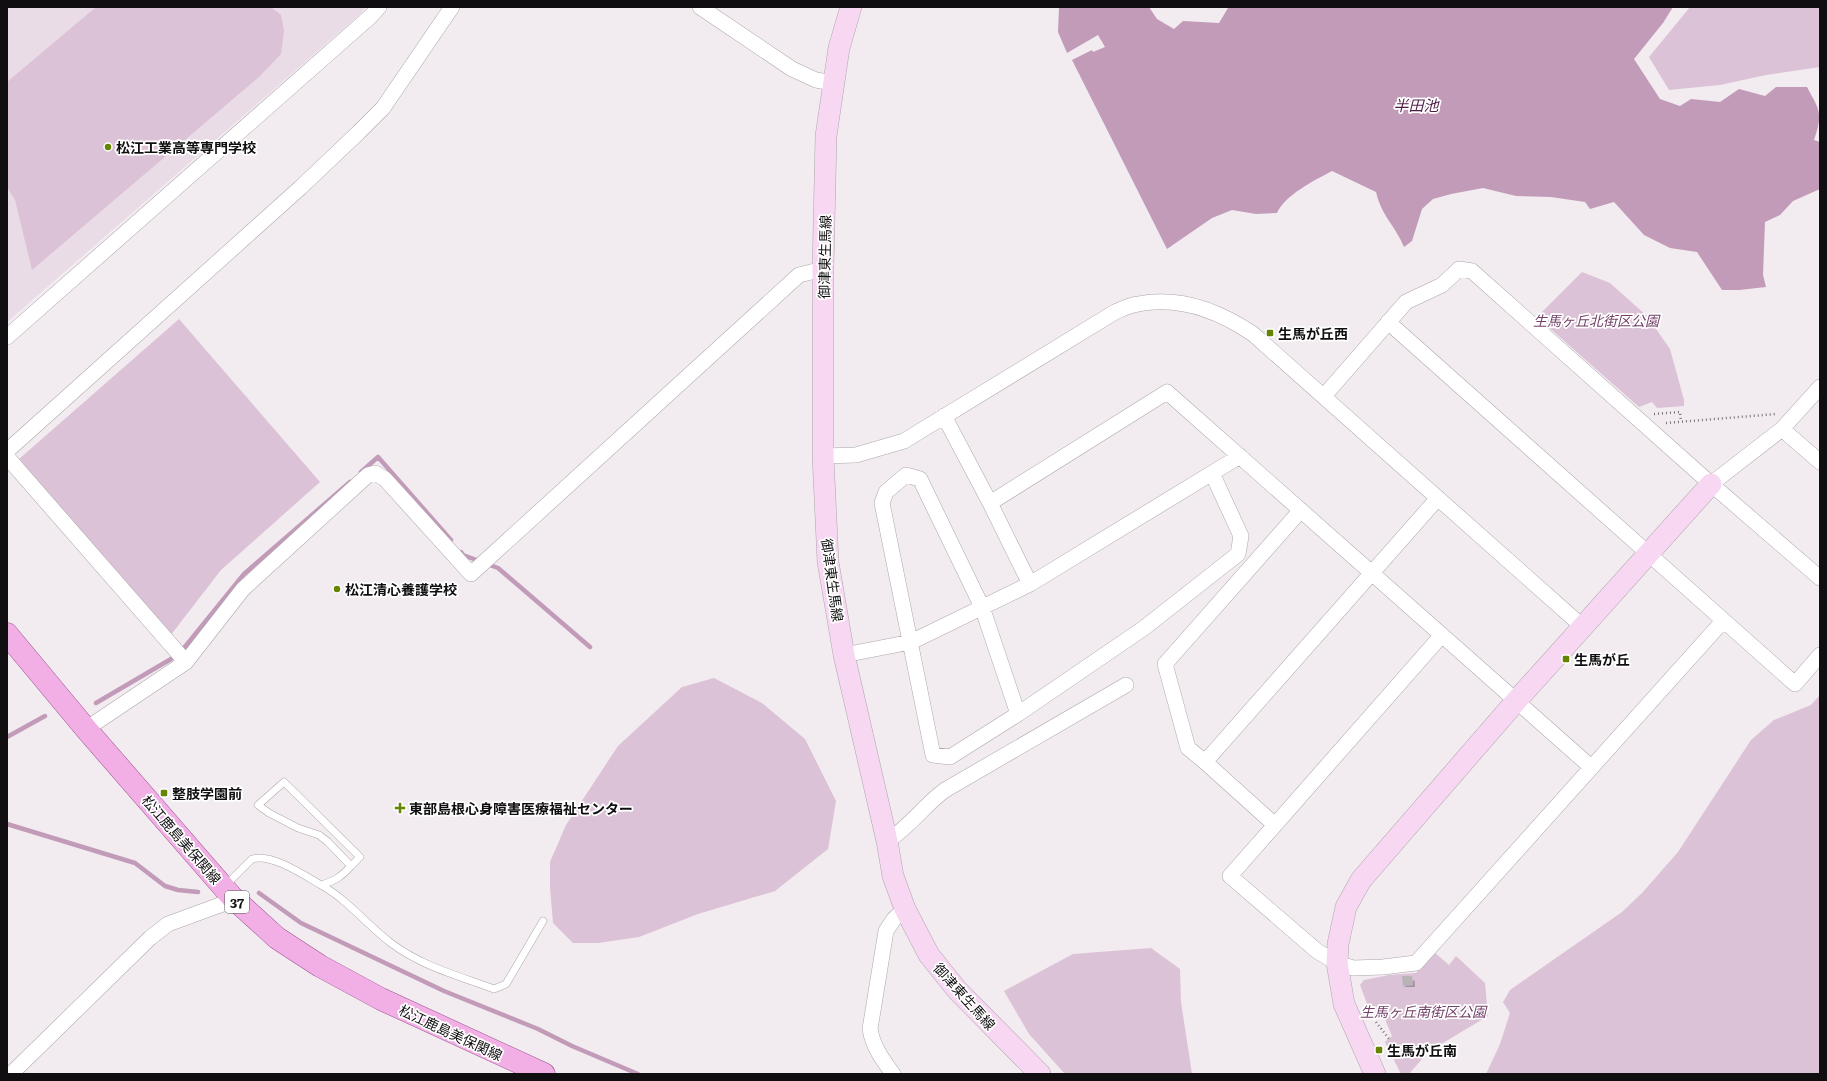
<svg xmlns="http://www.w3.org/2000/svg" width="1827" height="1081" font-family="Literata,'Noto Sans JP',serif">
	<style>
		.built { fill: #e9dce6 }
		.green { fill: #dcc2d6 }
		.water { fill: #c29bb9 }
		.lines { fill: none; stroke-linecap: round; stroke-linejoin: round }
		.stream { stroke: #c29bb9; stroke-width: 4.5 }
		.building { fill: #b9b3b7; filter: url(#shadow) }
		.lane-casing { stroke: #aca6ab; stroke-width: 8 }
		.street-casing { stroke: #aca6ab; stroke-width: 16 }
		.secondary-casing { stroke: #aca6ab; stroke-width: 22 }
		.primary-casing { stroke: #9c548f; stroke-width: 23 }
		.path { stroke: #767276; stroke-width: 2.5; stroke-dasharray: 1 3; stroke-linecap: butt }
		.lane { stroke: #fff; stroke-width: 7 }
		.street { stroke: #fff; stroke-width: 15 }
		.secondary { stroke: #f8d7f2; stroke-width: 21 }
		.primary { stroke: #f1afe5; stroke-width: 22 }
		.poi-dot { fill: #658500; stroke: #fff; stroke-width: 1.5 }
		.labels { text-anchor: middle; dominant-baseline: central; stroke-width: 3.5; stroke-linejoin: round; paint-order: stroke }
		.shield { fill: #fff; stroke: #585658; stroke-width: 1 }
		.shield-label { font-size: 13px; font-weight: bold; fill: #100e10 }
		.poi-label { font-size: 14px; font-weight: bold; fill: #100e10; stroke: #fff; text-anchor: start }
		.street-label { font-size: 14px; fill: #100e10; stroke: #fff }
		.park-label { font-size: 14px; font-style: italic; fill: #734069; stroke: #fff }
		.water-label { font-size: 15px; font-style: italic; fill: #4d1d44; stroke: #fff }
	</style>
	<defs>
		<filter id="shadow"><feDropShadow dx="2.5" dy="4.5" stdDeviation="0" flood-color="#0004"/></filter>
	</defs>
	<rect width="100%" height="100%" fill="#f2ebf0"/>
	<!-- built -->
	<path class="built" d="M7,7H366L361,13L7,322Z"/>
	<!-- green -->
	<path class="green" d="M96,7H271L281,15L284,31L281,54L260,76L32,270L15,200L7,187V82Z
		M1690,7H1820V67L1766,75L1720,85L1669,90L1649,57Z
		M1582,272L1610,283L1647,316L1670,349L1684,400V406L1657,408L1652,402L1639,407L1537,317Z
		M179,319L320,482L221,570L170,636L19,459Z
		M714,678L762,703L805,739L836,801L828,849L775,891L698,914L639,937L598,943H573L553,923L550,888V862L566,825L618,746L682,687Z
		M1820,695V1074H1486L1500,1044L1510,1013L1503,1002L1510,990L1622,912L1642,893L1678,852L1751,740L1774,720L1811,705Z
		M1151,948L1180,969L1181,1002L1192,1074H1065L1029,1034L1004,991L1073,954Z
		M1434,952L1449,965L1456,956L1485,983L1488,1016L1428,1052L1409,1074H1401L1385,1042L1392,1036L1382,1012L1369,1009L1360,985L1364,980L1389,975L1416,973Z"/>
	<!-- water -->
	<path class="water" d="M1059,7H1149L1157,19L1174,29L1183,21L1219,23L1228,8L1231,7H1673L1663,23L1634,59L1660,99L1680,106L1691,99L1720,102L1739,89L1765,96L1776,87H1807C1820,111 1823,113 1814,140L1820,142V189L1793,201L1780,215L1765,222L1763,275L1766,287L1739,290H1722L1697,252L1670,248L1644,235L1614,202L1590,209L1585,202L1551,197L1516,196L1483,188L1451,194L1433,199L1422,209L1412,241L1404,247C1395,225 1382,217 1376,192L1332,171C1315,180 1285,195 1277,213L1256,214L1232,210L1212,218L1167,249L1072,60L1092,50L1093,52L1105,47L1098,35L1067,53L1058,32Z"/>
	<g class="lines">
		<!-- stream -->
		<path class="stream" d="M361,472L378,457L451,540
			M461,552L463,555L498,568L590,647
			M96,703L171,659L184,648L244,574L350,482
			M7,737L45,716
			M7,824L135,863L165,886L178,890L198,892
			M259,893L301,923L444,991L538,1029L572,1046L638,1074"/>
	</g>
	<!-- building -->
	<path class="building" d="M1402,976H1412L1413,985L1403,986Z"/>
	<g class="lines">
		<!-- lane casing -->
		<g class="lane-casing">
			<path id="lane" d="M321,885C348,900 367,925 391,943C421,966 459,976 494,989L506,984L543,921
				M225,886L252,859C271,853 304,875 321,885C335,881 342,876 351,866L328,842L319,835L298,828L269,813L258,805L284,782L360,857L351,866"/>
		</g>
		<!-- street casing -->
		<g class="street-casing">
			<path id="street" d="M700,7L792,69L816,80L833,83
				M1388,322L1795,684L1820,655
				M7,337L371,16L379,7
				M1324,396L1406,302L1442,285L1459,269L1472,271L1711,484L1820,578
				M944,416L990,503L1030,584
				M1782,429L1820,462
				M7,451L300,188L359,132L383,108L452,7
				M823,456L856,455L904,441L1115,312C1122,309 1130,305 1138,304C1179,296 1219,311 1253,334L1583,627
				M7,457L186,662
				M1711,484L1782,429L1820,387
				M990,503L1167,392L1591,767
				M1442,635L1230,876L1317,951L1337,963L1353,968L1383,967L1416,963L1723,621
				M844,655L911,642L1030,584L1240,456
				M1018,714L982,607L920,479L906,475L886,492L882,503L933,755L950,757L1018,714L1144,628L1238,554L1241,536L1212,473
				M86,729L186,662L243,589L368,475L375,473L385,479L471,574L799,275L823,269
				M1205,762L1188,748L1165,664L1301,510
				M1275,825L1205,762L1438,498
				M887,841C910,827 923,806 945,790L1126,685
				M11,1074L150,938L168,924L220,905L232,897
				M893,1074C882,1059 873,1047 870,1029L886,931L894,919L905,909"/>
		</g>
		<!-- secondary casing -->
		<g class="secondary-casing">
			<path id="secondary" d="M851,7L839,48L826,136L823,269V456L828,562L844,655L887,841L893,876L905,909L929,955L957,990L1040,1074
				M1375,1074L1344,1004L1337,963L1338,944L1346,907L1361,880L1517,700L1711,484"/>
		</g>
		<!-- primary casing -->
		<g class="primary-casing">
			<path id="primary" d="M7,634L86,729L232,897L277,938L320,966L381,999L544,1074"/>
		</g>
		<!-- path -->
		<path class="path" d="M1654,414L1680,412L1681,422
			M1666,423L1776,414
			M1376,1022L1389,1039"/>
		<!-- lane -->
		<use href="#lane" class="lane"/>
		<!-- street -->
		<use href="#street" class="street"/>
		<!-- secondary -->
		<use href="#secondary" class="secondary"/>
		<!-- primary -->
		<use href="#primary" class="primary"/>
	</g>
	<!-- markers -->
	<g class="poi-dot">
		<circle cx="108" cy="147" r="4"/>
		<rect x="1266" y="329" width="8" height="8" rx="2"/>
		<circle cx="337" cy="589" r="4"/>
		<rect x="1562" y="655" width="8" height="8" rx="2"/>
		<rect x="160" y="789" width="8" height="8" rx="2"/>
		<path d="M398 802h4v4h4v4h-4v4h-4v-4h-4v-4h4z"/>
		<rect x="1375" y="1046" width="8" height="8" rx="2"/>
	</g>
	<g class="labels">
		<!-- shield labels -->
		<rect class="shield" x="225" y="891" width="24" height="22" rx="3"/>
		<g class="shield-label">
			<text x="237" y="902">37</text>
		</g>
		<!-- poi labels -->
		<g class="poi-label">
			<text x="116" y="147">松江工業高等専門学校</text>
			<text x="1278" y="333">生馬が丘西</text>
			<text x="345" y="589">松江清心養護学校</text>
			<text x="1574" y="659">生馬が丘</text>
			<text x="172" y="793">整肢学園前</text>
			<text x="409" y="808">東部島根心身障害医療福祉センター</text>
			<text x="1387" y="1050">生馬が丘南</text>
		</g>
		<!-- street labels -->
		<g class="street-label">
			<text transform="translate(824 257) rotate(-89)">御津東生馬線</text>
			<text transform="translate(833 580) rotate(82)">御津東生馬線</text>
			<text transform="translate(182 839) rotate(49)">松江鹿島美保関線</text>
			<text transform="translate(965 996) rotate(48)">御津東生馬線</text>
			<text transform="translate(451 1032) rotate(25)">松江鹿島美保関線</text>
		</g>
		<!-- park labels -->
		<g class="park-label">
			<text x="1596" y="320">生馬ヶ丘北街区公園</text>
			<text x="1423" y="1011">生馬ヶ丘南街区公園</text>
		</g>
		<!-- water labels -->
		<g class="water-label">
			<text x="1416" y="104">半田池</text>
		</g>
	</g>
	<!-- border -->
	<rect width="1827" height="1081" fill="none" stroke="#100e10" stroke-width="16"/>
</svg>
